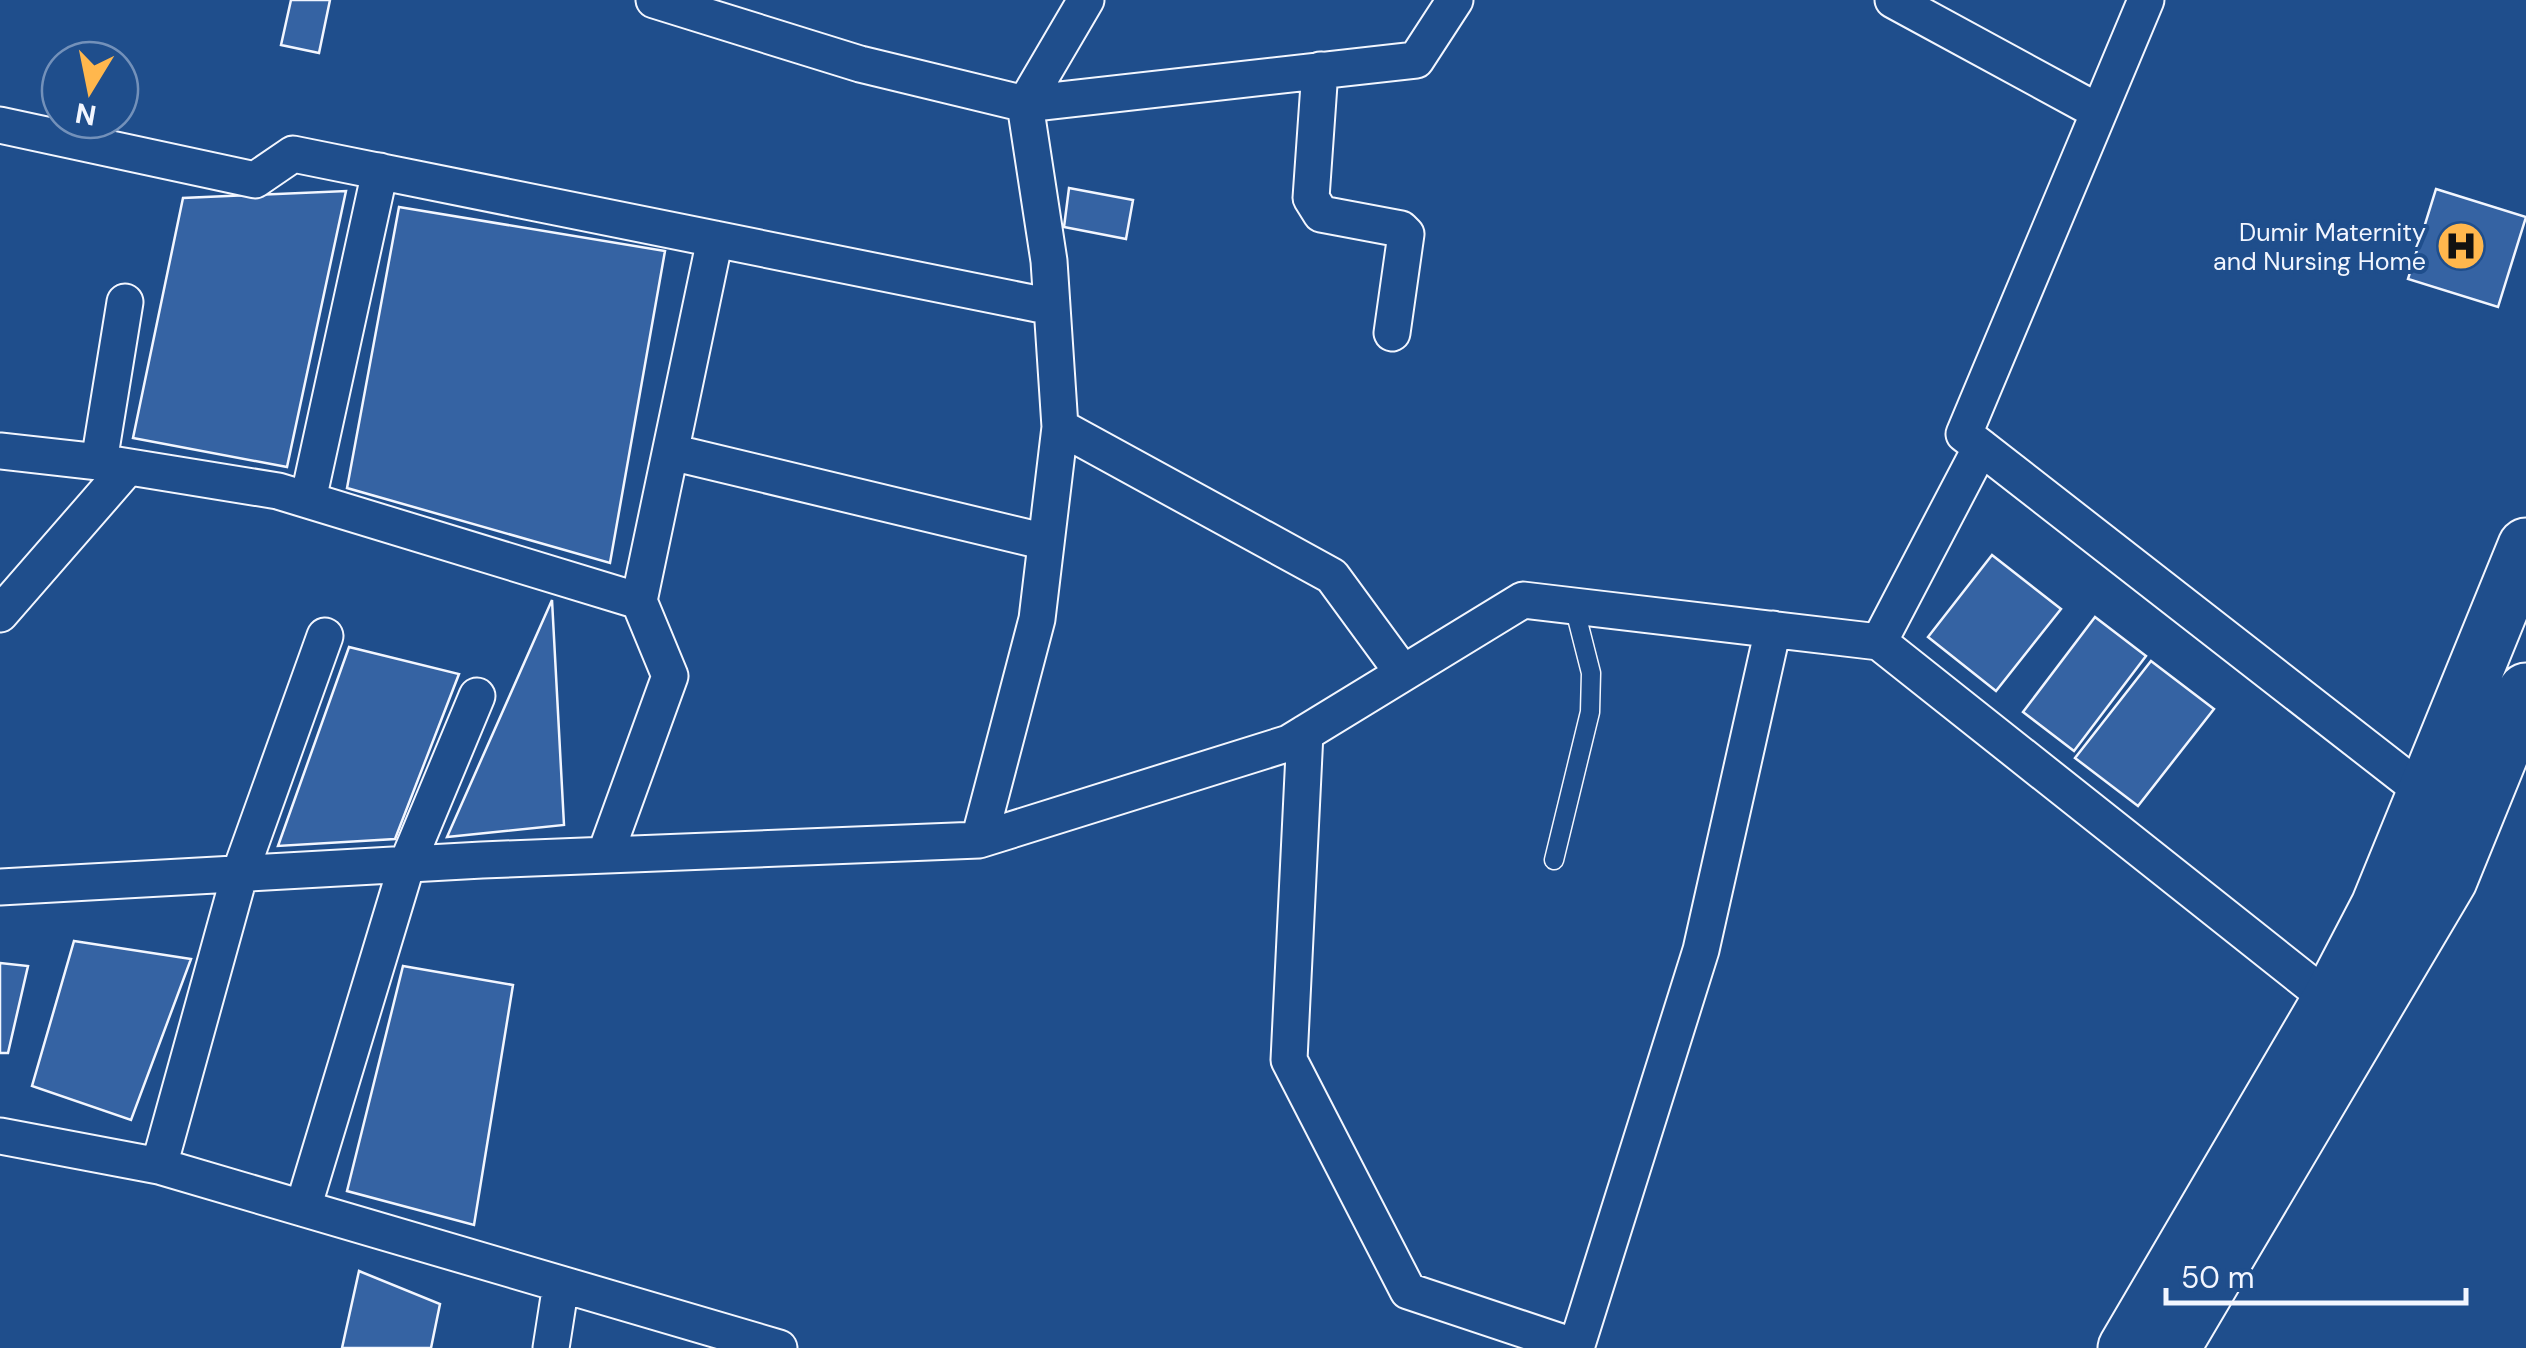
<svg xmlns="http://www.w3.org/2000/svg" width="2526" height="1348" font-family="'DM Sans',sans-serif">
	<style>
		.building { fill: #3563a3; stroke: #f2f6ff; stroke-width: 2.5 }
		.lines { fill: none; stroke-linecap: round; stroke-linejoin: round }
		.lane-casing { stroke: #f2f6ff; stroke-width: 21 }
		.street-casing { stroke: #f2f6ff; stroke-width: 39 }
		.primary-casing { stroke: #f2f6ff; stroke-width: 59 }
		.lane { stroke: #1f4e8c; stroke-width: 18 }
		.street { stroke: #1f4e8c; stroke-width: 35 }
		.primary { stroke: #1f4e8c; stroke-width: 55 }
		.labels { text-anchor: middle; dominant-baseline: central; stroke-width: 8; stroke-linejoin: round; paint-order: stroke }
		.poi-label { font-size: 25px; fill: #f2f6ff; stroke: #1f4e8c; text-anchor: end }
	</style>
	<rect width="100%" height="100%" fill="#1f4e8c"/>
	<!-- building -->
	<path class="building" d="M291,0H330L319,53L281,45Z
		M1069,188L1133,200L1126,239L1064,227Z
		M2436,189L2526,217L2498,307L2408,279Z
		M346,191L287,467L133,438L183,198Z
		M399,207L665,251L610,563L347,488Z
		M1992,555L2061,609L1996,691L1928,637Z
		M552,600L564,825L447,837Z
		M2095,617L2146,656L2074,751L2023,712Z
		M349,647L459,674L395,839L278,846Z
		M2151,661L2214,709L2138,806L2075,758Z
		M74,941L191,959L131,1120L32,1086Z
		M0,963L28,966L8,1053H0Z
		M403,966L513,985L474,1225L347,1191Z
		M359,1271L440,1304L431,1348H342Z"/>
	<g class="lines">
		<!-- lane casing -->
		<g class="lane-casing">
			<path id="lane" d="M1554,860L1590,712L1591,673L1574,606"/>
		</g>
		<!-- street casing -->
		<g class="street-casing">
			<path id="street" d="M654,0L860,64L1025,104L1416,60L1455,0
				M1893,0L2099,112
				M2146,0L1964,434L2426,794
				M1320,70L1311,198L1321,214L1401,229L1406,234L1392,333
				M0,125L255,180L293,154L1052,307
				M125,302L99,462L278,491L639,601L670,676L605,855
				M1060,427L1332,576L1403,673
				M0,451L99,462
				M671,452L1046,542
				M308,500L380,171
				M639,601L715,239
				M0,614L128,467
				M325,636L240,873L159,1166L779,1348
				M1879,642L1981,447
				M1305,733L1289,1060L1408,1291L1576,1347
				M979,840L1037,619L1060,427L1049,261L1025,104L1086,0
				M0,887L482,860L979,840L1289,743L1523,600L1879,642L2330,1000
				M0,1136L159,1166
				M303,1208L407,864L477,696
				M551,1348L561,1284
				M1576,1348L1701,950L1773,629"/>
		</g>
		<!-- primary casing -->
		<g class="primary-casing">
			<path id="primary" d="M2126,1348L2330,1000L2379,906L2526,546
				M2172,1348L2449,880L2526,691"/>
		</g>
		<!-- lane -->
		<use href="#lane" class="lane"/>
		<!-- street -->
		<use href="#street" class="street"/>
		<!-- primary -->
		<use href="#primary" class="primary"/>
	</g>
	<!-- icons -->
	<defs>
		<g id="hospital-disc" transform="scale(2.5)"><circle r="9.5" fill="#ffb74d" stroke="#1f4e8c"/><path d="M-5-5h3v3.5h4V-5h3V5h-3V1.5h-4V5h-3Z" fill="#111"/></g>
	</defs>
	<g fill-rule="evenodd">
		<use href="#hospital-disc" x="2461" y="246"/>
	</g>
	<g class="labels">
		<!-- poi labels -->
		<g class="poi-label">
			<text x="2426" y="232">Dumir Maternity<tspan x="2426" dy="29">and Nursing Home</tspan></text>
		</g>
	</g>
	<!-- north arrow -->
	<g transform="translate(90 90) rotate(190)"><circle r="48" fill="#1f4e8c" stroke="#7391ba" stroke-width="2.5"/>
	<path d="M0-8L18 38L0 25L-18 38Z" fill="#ffb74d"/>
	<text y="-15" font-size="28" font-weight="bold" text-anchor="middle" fill="#f2f6ff">N</text>
	</g>
	<!-- scale -->
	<path d="M2166 1288v15h300v-15" fill="none" stroke="#f2f6ff" stroke-width="5"/>
	<text x="2181" y="1288" font-size="30" fill="#f2f6ff" stroke="#1f4e8c" stroke-width="8" paint-order="stroke">50 m</text>
</svg>
